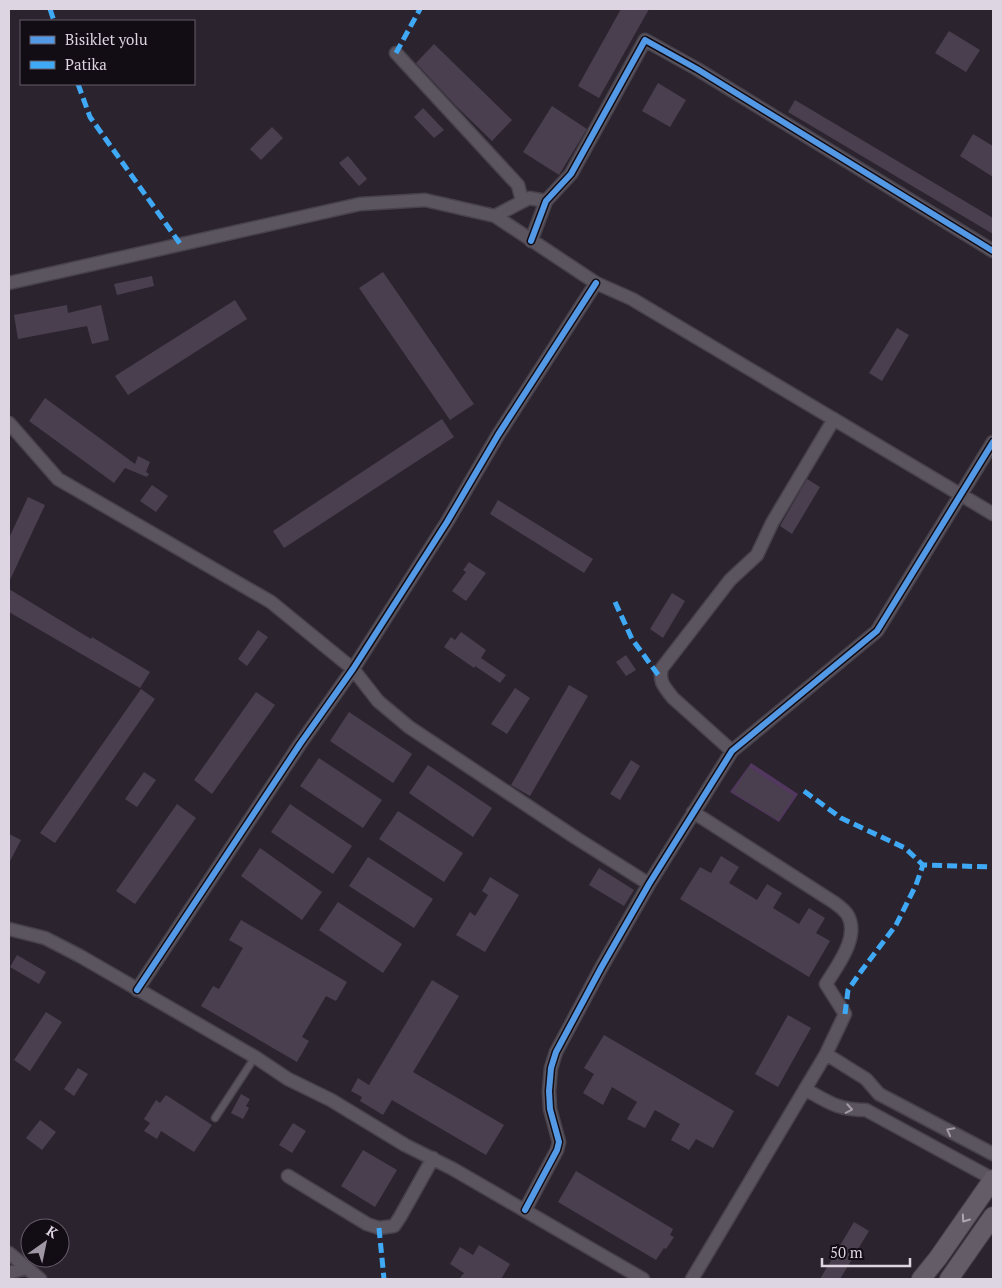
<svg xmlns="http://www.w3.org/2000/svg" width="1002" height="1288" font-family="'PT Serif',serif">
	<style>
		.grass { fill: #52375e }
		.building { fill: #4a3f4e }
		.lines { fill: none; stroke-linecap: round; stroke-linejoin: round }
		.service-casing { stroke: #47424b; stroke-width: 9 }
		.minor-casing { stroke: #47424b; stroke-width: 15 }
		.secondary-casing { stroke: #47424b; stroke-width: 20 }
		.service { stroke: #5b555f; stroke-width: 6 }
		.minor { stroke: #5b555f; stroke-width: 12 }
		.secondary { stroke: #645d67; stroke-width: 18 }
		.quiet { stroke: #3fa9f5; stroke-width: 5; stroke-dasharray: 10 5; stroke-linecap: butt }
		.cycleway-casing { stroke: #120c15; stroke-width: 9 }
		.cycleway { stroke: #5399e6; stroke-width: 6 }
		.oneway { stroke: #a39ba7 }
		.oneway2 { stroke: #ada5b1 }
	</style>
	<rect width="100%" height="100%" fill="#2b242f"/>
	<!-- grass -->
	<path class="grass" d="M751,763L798,794L779,822L730,792Z"/>
	<!-- building -->
	<path class="building" d="M621,9H649L599,98L578,86Z
		M949,31L980,50L966,72L935,53Z
		M434,44L512,120L492,141L455,105L416,63Z
		M658,83L686,100L670,127L642,111Z
		M795,100L993,218V234L788,112Z
		M552,106L587,129L559,175L523,152Z
		M423,108L444,130L434,138L414,117Z
		M272,127L283,138L261,160L250,149Z
		M973,134L993,146V177L960,156Z
		M348,156L367,179L359,186L339,163Z
		M383,272L474,404L450,420L359,288Z
		M152,276L154,286L117,295L114,284Z
		M235,300L247,319L128,395L115,376Z
		M67,305L68,313L101,305L109,340L92,344L87,326L18,339L14,315Z
		M897,328L909,335L882,381L869,373Z
		M45,398L135,464L138,456L150,462L146,472L149,474L147,477L125,468L114,483L29,421Z
		M442,419L454,437L284,548L273,531Z
		M807,479L820,487L792,534L780,526Z
		M152,485L168,496L156,512L140,501Z
		M28,497L45,505L9,582V538Z
		M498,500L593,559L584,573L490,514Z
		M469,562L486,573L466,601L452,591L466,572L463,570Z
		M9,589L91,639L92,637L150,672L140,688L9,612Z
		M672,593L685,601L663,638L650,629Z
		M258,630L268,637L247,666L238,659Z
		M461,632L486,650L481,658L506,675L500,683L475,666L474,668L444,647L451,637L455,640Z
		M626,655L636,670L626,676L616,662Z
		M569,685L588,696L530,796L511,785Z
		M515,688L530,698L507,734L491,724Z
		M141,689L155,699L55,843L40,833Z
		M256,692L275,705L212,794L194,780Z
		M349,712L412,754L393,783L330,741Z
		M319,758L382,800L363,828L300,786Z
		M631,760L640,766L620,800L610,794Z
		M428,765L492,808L473,837L409,793Z
		M749,767L794,796L778,820L733,792Z
		M144,772L156,780L137,807L125,799Z
		M177,804L196,818L135,904L116,891Z
		M290,804L352,846L333,874L271,832Z
		M398,811L463,853L444,882L379,839Z
		M9,834L21,840L9,863Z
		M260,848L322,892L302,920L241,876Z
		M721,856L739,867L729,883L757,900L767,884L782,893L773,908L799,924L809,908L825,918L816,933L830,941L809,977L680,899L700,867L711,873Z
		M368,857L433,899L414,928L349,886Z
		M599,868L634,890L624,906L589,885Z
		M490,877L519,895L485,952L456,935L470,912L475,916L488,895L482,891Z
		M338,902L402,944L383,973L319,930Z
		M241,920L347,982L336,1001L326,996L302,1037L309,1041L297,1062L201,1006L213,986L219,989L243,948L229,940Z
		M17,955L46,972L39,984L10,967Z
		M432,980L459,996L413,1072L504,1125L486,1155L392,1100L383,1115L360,1101L362,1097L351,1091L358,1078L369,1085Z
		M46,1012L62,1022L30,1071L14,1060Z
		M788,1015L811,1028L778,1087L755,1074Z
		M604,1035L734,1111L713,1148L696,1139L689,1150L671,1140L680,1124L655,1110L645,1128L627,1119L637,1102L612,1087L603,1105L583,1093L594,1074L584,1068Z
		M78,1068L88,1074L74,1096L64,1089Z
		M241,1094L250,1099L246,1106L249,1108L243,1119L231,1113Z
		M166,1095L212,1125L194,1152L161,1131L157,1139L144,1131L150,1123L144,1119L156,1100L160,1103Z
		M40,1120L56,1132L42,1150L26,1138Z
		M293,1123L306,1131L292,1153L279,1145Z
		M363,1150L397,1170L375,1207L341,1186Z
		M576,1171L673,1229L670,1235L674,1237L666,1249L664,1248L656,1260L558,1202Z
		M854,1222L869,1231L840,1279H820Z
		M479,1245L510,1264L501,1279H459L464,1273L450,1264L460,1247L473,1255Z"/>
	<g class="lines">
		<!-- service casing -->
		<g class="service-casing">
			<path id="service" d="M215,1118L255,1057"/>
		</g>
		<!-- minor casing -->
		<g class="minor-casing">
			<path id="minor" d="M396,53L518,185L522,201
				M495,216L596,283L632,299L993,514
				M531,241L546,201L571,174L645,40L697,69L993,251
				M9,283L360,204L425,200L495,216L529,198L546,201
				M9,423L58,479L271,602L353,669L378,701L409,727L576,838L649,884
				M732,751L673,698C665,688 658,681 662,668L730,580L757,555L772,523L834,419
				M9,929L45,938L80,956L255,1057L288,1079L331,1100L405,1145L453,1169L643,1279
				M137,990L300,744L353,669L447,522L498,435L596,283
				M826,1054L866,1079L879,1094L993,1154
				M805,1089C828,1102 838,1110 866,1110L993,1179
				M288,1176L367,1224L379,1228L394,1226L400,1217L433,1158
				M525,1210L557,1150L559,1142L550,1109L549,1091L551,1068L556,1052L601,968L649,884L732,751L877,631L993,442
				M9,1253L40,1279
				M9,1273L25,1268
				M692,1279L826,1054L845,1014L826,984C837,966 861,936 847,914C844,910 839,906 835,903L693,812"/>
		</g>
		<!-- secondary casing -->
		<g class="secondary-casing">
			<path id="secondary" d="M921,1279L938,1258L993,1179
				M949,1279L993,1216"/>
		</g>
		<!-- service -->
		<use href="#service" class="service"/>
		<!-- minor -->
		<use href="#minor" class="minor"/>
		<!-- secondary -->
		<use href="#secondary" class="secondary"/>
		<!-- quiet -->
		<path class="quiet" d="M50,9L54,21
			M396,53L420,9
			M78,84L90,117L181,245
			M615,602L632,639L659,676
			M804,791L841,818L905,848L923,865
			M845,1014L848,990L862,970L896,925L916,885L923,865L993,867
			M379,1228L384,1279"/>
		<!-- cycleway casing -->
		<g class="cycleway-casing">
			<path id="cycleway" d="M531,241L546,201L571,174L645,40L697,69L993,251
				M137,990L300,744L353,669L447,522L498,435L596,283
				M525,1210L557,1150L559,1142L550,1109L549,1091L551,1068L556,1052L601,968L649,884L732,751L877,631L993,442"/>
		</g>
		<!-- cycleway -->
		<use href="#cycleway" class="cycleway"/>
	</g>
	<!-- one-way arrows -->
	<defs><path id="oneway-chevron" d="M-2-3.5L2.5 0L-2 3.5" fill="none" stroke-width="1.6" stroke-linecap="round" stroke-linejoin="round" transform="scale(1.25)"/></defs>
	<g class="oneway">
		<use href="#oneway-chevron" transform="translate(849 1109) rotate(10)"/>
		<use href="#oneway-chevron" transform="translate(950 1131) rotate(-152)"/>
	</g>
	<use class="oneway2" href="#oneway-chevron" transform="translate(965 1219) rotate(125)"/>
	<!-- border -->
	<rect width="1002" height="1288" fill="none" stroke="#ded5e2" stroke-width="20"/>
	<!-- legend -->
	<rect x="20" y="20" width="175" height="65" fill="#120c15" stroke="#645c67"/>
	<rect x="30" y="36" width="25" height="8" fill="#5399e6" stroke="#645c67"/>
	<text x="65" y="45" font-size="15" fill="#ded5e2">Bisiklet yolu</text>
	<rect x="30" y="61" width="25" height="8" fill="#3fa9f5" stroke="#645c67"/>
	<text x="65" y="70" font-size="15" fill="#ded5e2">Patika</text>
	<!-- north arrow -->
	<g transform="translate(45 1243) rotate(33)"><circle r="24" fill="#120c15" stroke="#645c67"/>
	<path d="M0-4L9 19L0 12L-9 19Z" fill="#9f97a3"/>
	<text y="-8" font-size="14" font-weight="bold" text-anchor="middle" fill="#ded5e2">K</text>
	</g>
	<!-- scale -->
	<path d="M822 1258v8h88v-8" fill="none" stroke="#ded5e2" stroke-width="2.5"/>
	<text x="830" y="1258" font-size="15" fill="#ded5e2" stroke="#120c15" stroke-width="4" paint-order="stroke">50 m</text>
</svg>
